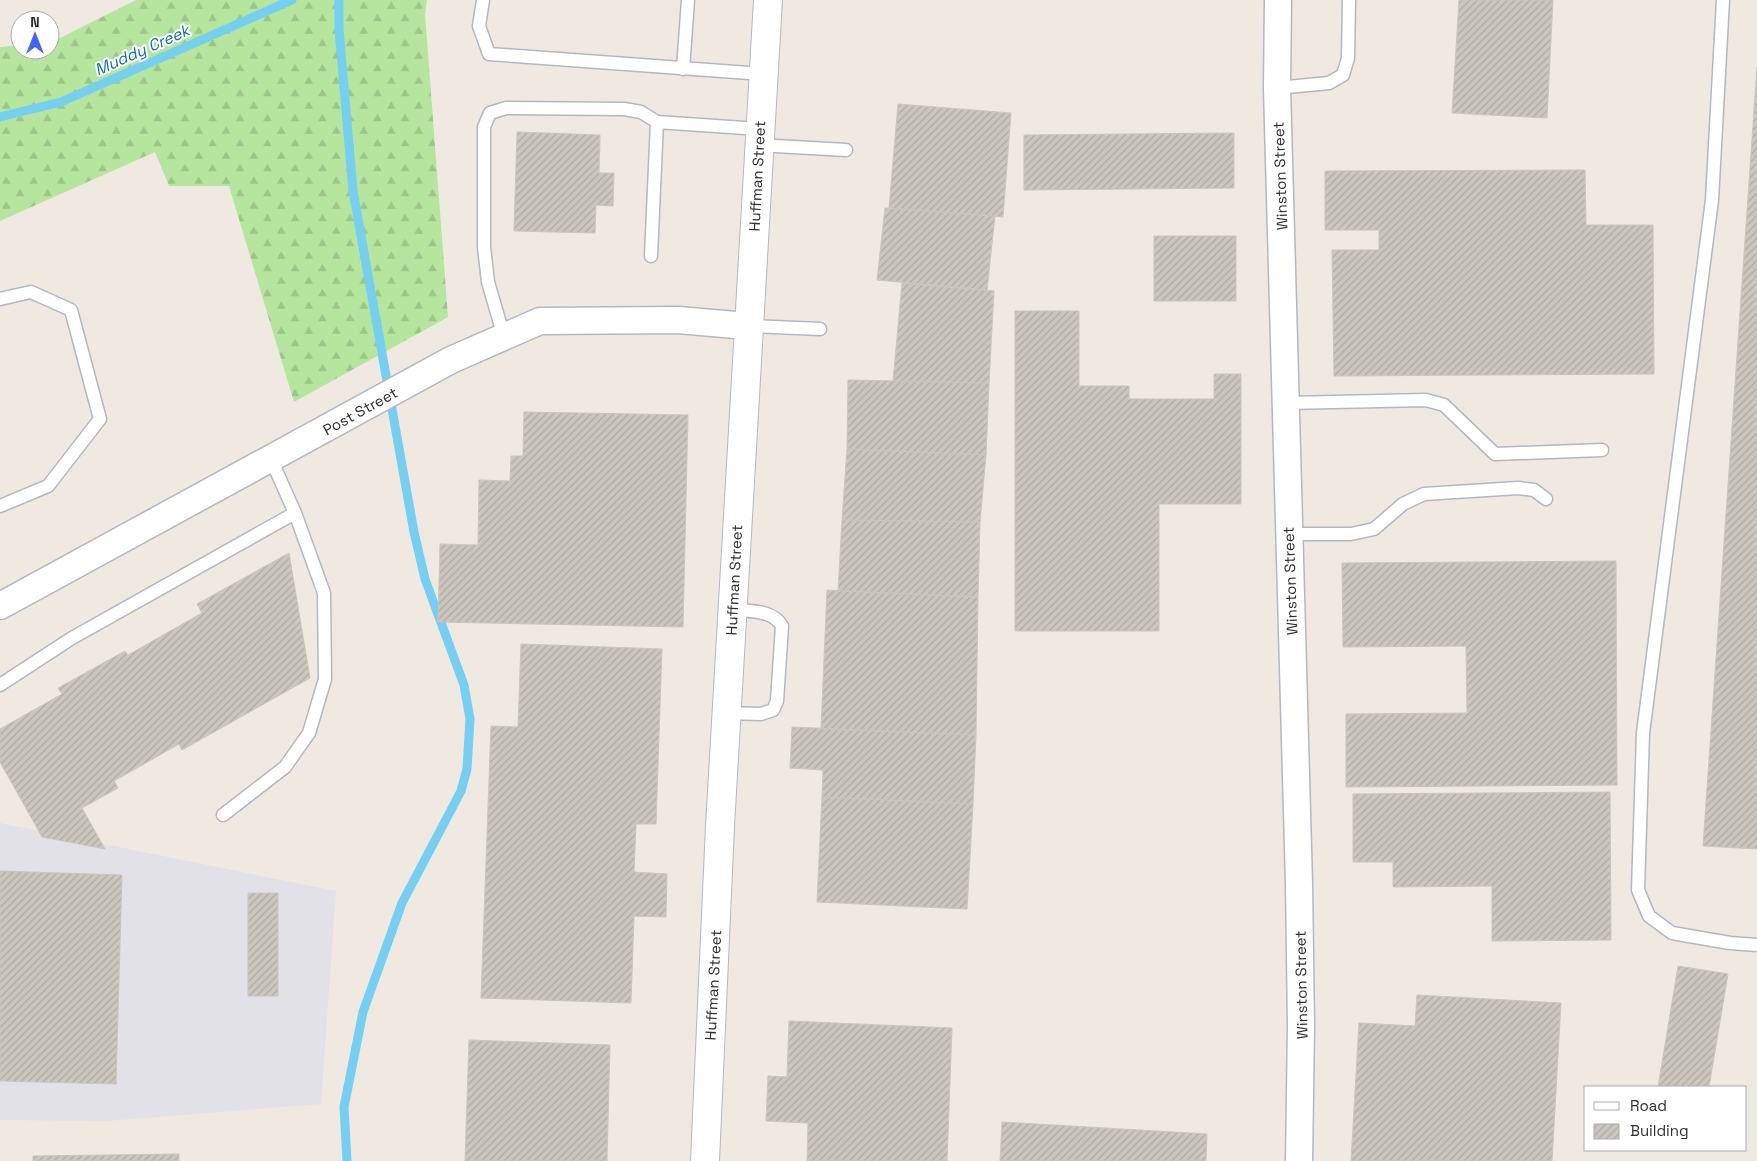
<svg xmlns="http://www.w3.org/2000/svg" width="1757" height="1161" font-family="'Space Grotesk',sans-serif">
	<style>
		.industrial { fill: #e3e1e8 }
		.forest { fill: url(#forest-firs) }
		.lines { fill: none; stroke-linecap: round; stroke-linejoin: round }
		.stream { stroke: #75cff0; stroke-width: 9 }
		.building { fill: url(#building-hatch); stroke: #cbc5ba }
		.lane-casing { stroke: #b4b7c1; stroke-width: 15 }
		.street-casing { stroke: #b4b7c1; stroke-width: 29 }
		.secondary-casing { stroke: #b4b7c1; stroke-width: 30 }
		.lane { stroke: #fff; stroke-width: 12 }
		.street { stroke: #fff; stroke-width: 26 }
		.secondary { stroke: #fff; stroke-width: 28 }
		.labels { text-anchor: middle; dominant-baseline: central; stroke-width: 4; stroke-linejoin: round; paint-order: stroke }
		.street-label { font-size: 15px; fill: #2e2e2e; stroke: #fff }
		.water-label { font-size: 16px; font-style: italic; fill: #0d6fa3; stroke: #fff }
	</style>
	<defs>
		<pattern id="forest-firs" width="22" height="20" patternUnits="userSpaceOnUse" patternTransform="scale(1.25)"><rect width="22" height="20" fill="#b6e59e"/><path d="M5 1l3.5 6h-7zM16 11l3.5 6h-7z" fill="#9dc588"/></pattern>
		<pattern id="building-hatch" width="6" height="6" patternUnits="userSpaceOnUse" patternTransform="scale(1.25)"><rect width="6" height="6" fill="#cbc7bf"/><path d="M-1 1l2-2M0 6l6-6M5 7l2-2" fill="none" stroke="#afaba4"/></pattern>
	</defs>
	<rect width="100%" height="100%" fill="#efe9e1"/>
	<!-- industrial -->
	<path class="industrial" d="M0,823L336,891L321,1104L107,1121L0,1120Z"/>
	<!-- forest -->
	<path class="forest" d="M136,0H427L425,14L448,317L294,402L229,186H169L155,152L0,221V47L20,45V50H50V43Z"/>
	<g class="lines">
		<!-- stream -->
		<path class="stream" d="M339,0V29L353,191L414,532L425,579L464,685L470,719L467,769L461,791L402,903L363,1012L344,1107L347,1161
			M0,117L61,102L292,0"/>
	</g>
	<!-- building -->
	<path class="building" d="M1459,0H1553L1547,118L1452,113Z
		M1757,67V849L1703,846Z
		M898,104L1011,113L1003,217L889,208Z
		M517,132L600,135L599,173H614L613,206L596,205L595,233L514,231Z
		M1234,133V188L1024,190V135Z
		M1585,170L1586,225H1653L1654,374L1334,376L1332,250H1379V230H1325V171Z
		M885,208L995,216L987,290L877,280Z
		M1154,236H1236V301H1154Z
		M902,283L994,291L989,383L893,381Z
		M1015,311H1079V386H1129V399H1214V374H1241V504H1159V631H1015Z
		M848,380L989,383L986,455L847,449Z
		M524,412L688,415L683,627L438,622L440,544L478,545L479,480L510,481L511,456H523Z
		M847,449L986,455L980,522L842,520Z
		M842,520L980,522L978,597L838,591Z
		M289,553L310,678L182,750L179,744L114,781L118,788L82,808L105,849L42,837L0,762V729L62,694L58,688L125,651L128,655L202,613L197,604Z
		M1616,561L1617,785L1346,787V714L1467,713L1466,646L1343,647L1342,563Z
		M827,590L978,597L976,735L821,729Z
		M521,644L662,649L656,824H636L634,872L667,874L666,917L634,916L631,1003L481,998L491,726L518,727Z
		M792,727L976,735L973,804L822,797L823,770L790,768Z
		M1610,792L1611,940L1492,941V886L1393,887V862H1353V794Z
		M822,797L973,804L967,909L817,902Z
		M0,871L122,875L116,1084L0,1081Z
		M248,893H278V996H248Z
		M1678,966L1728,974L1709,1087H1658Z
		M1417,995L1561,1003L1552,1161H1351L1359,1023L1415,1026Z
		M789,1021L952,1028L947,1161H807L808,1123L766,1121L768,1076L787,1077Z
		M469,1040L610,1045L607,1161H465Z
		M1002,1122L1207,1134L1206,1161H1000Z
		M179,1154V1161H33V1156Z"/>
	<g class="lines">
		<!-- lane casing -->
		<g class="lane-casing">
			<path id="lane" d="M483,0L479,26L489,54L763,74
				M1723,0L1712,200L1643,733L1638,890L1649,916L1672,933L1730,943L1757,945
				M683,69L688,0
				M1277,88L1329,83L1343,75L1348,58L1349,0
				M759,145L846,150
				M651,256L657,122
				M0,299L31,292L71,310L100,419L48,486L0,506
				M747,326L820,329
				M504,337L488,282L484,247V127L490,113L506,108L624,109L641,112L657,122L759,129
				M1286,403L1426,400L1444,405L1495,454L1602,450
				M1288,534H1351L1374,529L1403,504L1424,494L1518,488L1534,490L1546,499
				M0,685L72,638L295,513
				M726,713L761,714L773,710L777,701L782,626C772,609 750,612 732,609
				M223,815L285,767L309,733L325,679L324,593L295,513L271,459"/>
		</g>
		<!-- street casing -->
		<g class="street-casing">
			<path id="street" d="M1278,0L1277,88L1299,884L1301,1026L1299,1161
				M0,606L451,360L540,321L678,320L747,326"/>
		</g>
		<!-- secondary casing -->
		<g class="secondary-casing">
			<path id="secondary" d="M705,1161L720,826L768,0"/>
		</g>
		<!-- lane -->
		<use href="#lane" class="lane"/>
		<!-- street -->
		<use href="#street" class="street"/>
		<!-- secondary -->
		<use href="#secondary" class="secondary"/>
	</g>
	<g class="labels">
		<!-- street labels -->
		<g class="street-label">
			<text transform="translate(757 176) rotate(-87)">Huffman Street</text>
			<text transform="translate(1280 176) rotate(-92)">Winston Street</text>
			<text transform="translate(360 411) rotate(-29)">Post Street</text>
			<text transform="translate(734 580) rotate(-87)">Huffman Street</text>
			<text transform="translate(1290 581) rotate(-92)">Winston Street</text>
			<text transform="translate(713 985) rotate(-87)">Huffman Street</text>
			<text transform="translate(1301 985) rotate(-91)">Winston Street</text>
		</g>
		<!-- water labels -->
		<g class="water-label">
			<text transform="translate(142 50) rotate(-24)">Muddy Creek</text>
		</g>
	</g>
	<!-- legend -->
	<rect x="1584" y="1086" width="162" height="65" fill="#ffffff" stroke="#ababab"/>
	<rect x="1594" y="1102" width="25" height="8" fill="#ffffff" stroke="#ababab"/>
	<text x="1630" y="1111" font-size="15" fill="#2e2e2e">Road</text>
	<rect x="1594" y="1124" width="25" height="15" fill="url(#building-hatch)" stroke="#ababab"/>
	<text x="1630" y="1136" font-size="15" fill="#2e2e2e">Building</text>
	<!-- north arrow -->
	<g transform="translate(35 35)"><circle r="24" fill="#ffffff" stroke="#ababab"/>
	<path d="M0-4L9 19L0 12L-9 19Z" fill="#4264fb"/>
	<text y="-8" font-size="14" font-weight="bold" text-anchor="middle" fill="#2e2e2e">N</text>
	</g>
</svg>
